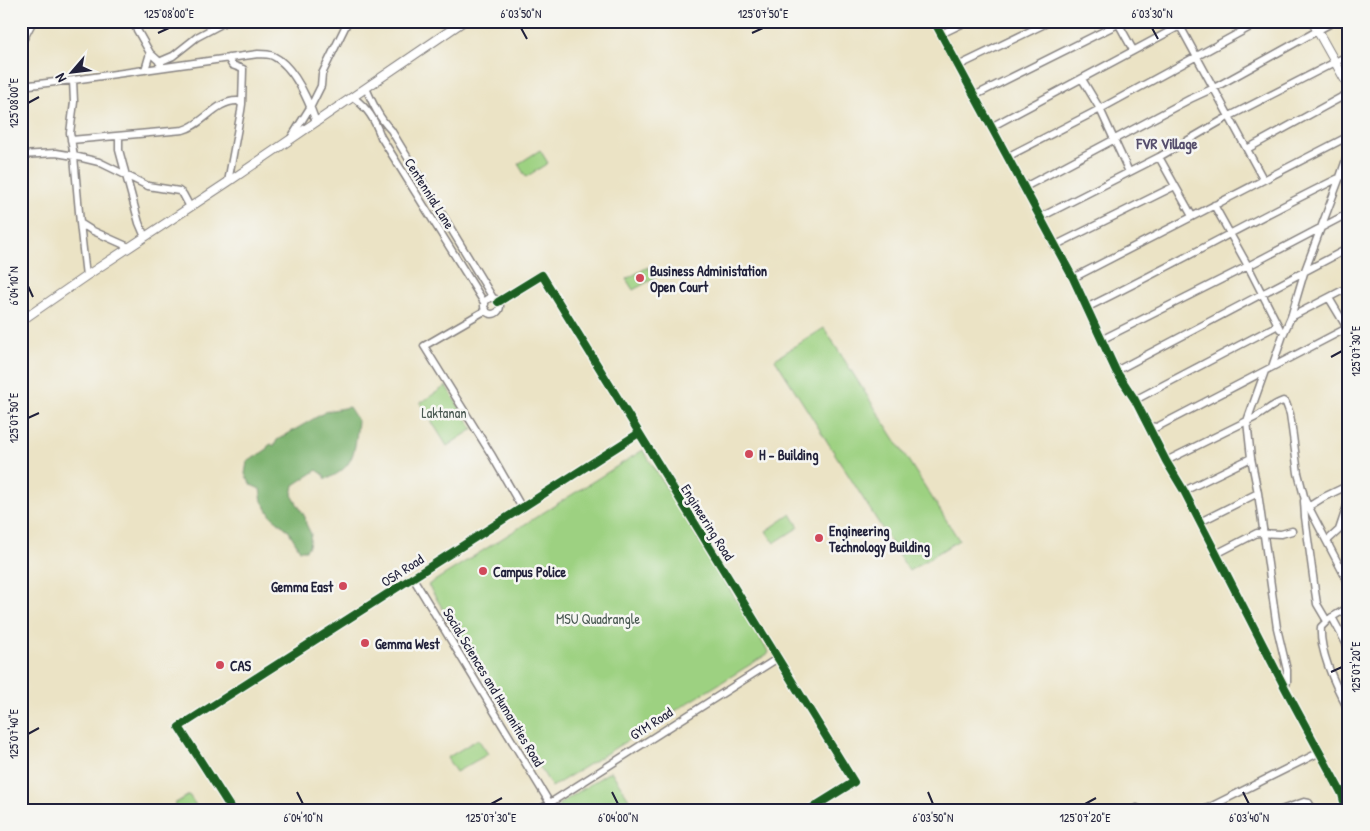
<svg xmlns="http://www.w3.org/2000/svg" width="1370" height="831" font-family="'Patrick Hand',sans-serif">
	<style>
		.green { fill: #9dd181; stroke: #607a5e }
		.forest { fill: #7eb36f; stroke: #506a55 }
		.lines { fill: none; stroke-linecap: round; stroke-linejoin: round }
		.minor-casing { stroke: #868280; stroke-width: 9 }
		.tertiary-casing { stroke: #868280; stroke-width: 10 }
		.minor { stroke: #fff; stroke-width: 6 }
		.tertiary { stroke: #fff; stroke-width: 8 }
		.cycleway-casing { stroke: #f6f6f2; stroke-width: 11 }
		.cycleway { stroke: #1b5e20; stroke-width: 8 }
		.ticks { fill: none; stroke: #22223b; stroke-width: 2 }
		.poi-dot { fill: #d1495b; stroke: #f6f6f2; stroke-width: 2 }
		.labels { text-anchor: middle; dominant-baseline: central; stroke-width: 5; stroke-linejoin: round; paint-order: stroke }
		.street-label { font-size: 14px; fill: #22223b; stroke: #f6f6f2 }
		.poi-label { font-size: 14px; font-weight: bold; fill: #22223b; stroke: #f6f6f2; text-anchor: start }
		.park-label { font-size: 14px; fill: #475750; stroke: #f6f6f2 }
		.neighbourhood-label { font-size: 15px; font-weight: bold; fill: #574f6d; stroke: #f6f6f2 }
		.neatline { fill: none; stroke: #22223b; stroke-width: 2 }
		.ticks-label { font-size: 12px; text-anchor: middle; fill: #22223b }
	</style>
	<rect width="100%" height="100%" fill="#f6f6f2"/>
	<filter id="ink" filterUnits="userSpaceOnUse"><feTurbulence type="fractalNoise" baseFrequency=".02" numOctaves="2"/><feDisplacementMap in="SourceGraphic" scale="10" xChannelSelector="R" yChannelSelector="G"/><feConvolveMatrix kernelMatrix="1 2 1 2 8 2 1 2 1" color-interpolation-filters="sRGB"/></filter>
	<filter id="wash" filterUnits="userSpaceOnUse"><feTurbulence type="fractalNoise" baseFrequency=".0096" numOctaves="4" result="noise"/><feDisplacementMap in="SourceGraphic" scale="20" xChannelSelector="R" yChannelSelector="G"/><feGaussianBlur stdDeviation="1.12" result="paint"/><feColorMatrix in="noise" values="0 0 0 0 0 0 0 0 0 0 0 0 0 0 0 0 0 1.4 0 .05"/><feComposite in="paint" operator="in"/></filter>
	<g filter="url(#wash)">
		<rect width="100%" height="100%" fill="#ebe3c5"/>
		<!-- green -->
		<path class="green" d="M540,150L548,163L526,177L518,164Z
			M648,267L655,278L633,290L626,279Z
			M824,328L959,540L909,571L775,359Z
			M446,386L473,429L447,446L420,403Z
			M643,450L769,653L552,787L428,585Z
			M791,514L799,527L774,543L766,531Z
			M478,739L488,754L456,772L447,758Z
			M611,771L636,810H561L558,805Z
			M189,795L199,810H178L174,804Z"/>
		<!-- forest -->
		<path class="forest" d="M349,407L358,421C355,448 356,468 326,479L324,475L317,470L294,485L292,495L305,517L306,524L311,534L309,546L306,550H300L288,530L271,516L262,501L260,489L251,485L245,474L247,462L266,450L268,446L271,444L274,446L277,440L327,411Z"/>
	</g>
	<g filter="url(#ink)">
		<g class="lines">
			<!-- minor casing -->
			<g class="minor-casing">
				<path id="minor" d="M132,21L150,53L161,63
					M934,21L1073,278L1116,371L1135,400L1166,461L1184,491L1285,688L1342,794L1346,810
					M1117,21L1133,50
					M1180,26L1263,179
					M21,28L31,24
					M941,34L968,21
					M21,44L33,21
					M228,58L232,65L243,69L242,104
					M159,62L173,56L197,37L227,21
					M958,66L1051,21
					M145,70L150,53
					M1082,79L1100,109L1129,172
					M73,80L74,102L70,133L74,156L80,223L91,230L129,247
					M21,86L73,80L258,54C262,54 269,54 273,56C294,66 309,102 316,122
					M366,88C373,104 379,118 391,130L493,298
					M974,96L1124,21
					M353,97C368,109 374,118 381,137L485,304
					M991,127L1189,21
					M119,136V150L139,223L145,237
					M291,138L311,106L321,86L322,74L348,21
					M71,140L183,130C203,125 216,100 238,101L242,104L241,111L228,182
					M1247,149L1349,93
					M21,155L56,153L74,156L99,162L148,186L179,191L183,194L190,207
					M1007,157L1100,109L1261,21
					M1159,157L1192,216
					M1023,188L1190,99L1214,88L1335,21
					M1214,205L1248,266L1280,329
					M1039,218L1159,157L1228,117L1349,55
					M80,223L86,276
					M1054,246L1175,186
					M1073,278L1349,136
					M1329,298L1347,328
					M484 306a8 8 0 1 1 16 0a8 8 0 1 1-16 0Z
					M498,302L542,275L854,782L809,810
					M1086,308C1174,265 1260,216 1349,173
					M486,310L424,346L491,454L522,508
					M1291,317L1349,287
					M1101,340L1248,266L1349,213
					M1272,367L1283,335L1291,317L1304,273L1340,177L1349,151
					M1116,371L1349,248
					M1265,371L1247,421L1251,458L1258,493L1277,628L1287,670V682L1285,688
					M1135,400L1278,325
					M1148,426L1157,427L1349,327
					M1166,461L1247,421C1261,417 1270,405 1283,401L1286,403L1290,414L1298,473L1305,500L1349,584
					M1184,491L1251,458
					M1304,501L1305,517L1315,591L1317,604L1327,621L1321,627C1319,652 1337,689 1349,711
					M1308,507L1324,497L1349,485
					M1200,522L1258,493
					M1329,545L1328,540L1339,530L1349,500
					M1216,554L1257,533L1281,534L1292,531
					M413,578L554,810
					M1332,617L1349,649
					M1329,619L1349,607
					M232,810L179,727L639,433
					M539,810L778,658
					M1130,810L1137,808L1140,810
					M1204,810L1320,752
					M1281,810L1304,802L1309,803L1312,810"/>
			</g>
			<!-- tertiary casing -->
			<g class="tertiary-casing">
				<path id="tertiary" d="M1312,21L1349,87
					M21,321L86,276L228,182L464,21"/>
			</g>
			<!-- minor -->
			<use href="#minor" class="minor"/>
			<!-- tertiary -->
			<use href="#tertiary" class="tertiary"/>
			<!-- cycleway casing -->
			<g class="cycleway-casing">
				<path id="cycleway" d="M934,21L1073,278L1116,371L1135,400L1166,461L1184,491L1285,688L1342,794L1346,810
					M498,302L542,275L854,782L809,810
					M232,810L179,727L639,433"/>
			</g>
			<!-- cycleway -->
			<use href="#cycleway" class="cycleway"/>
		</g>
	</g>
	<!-- ticks -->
	<path class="ticks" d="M521,28L527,39M1152,28L1158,39M158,33L169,28M752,33L763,28M28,103L39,97M28,286L33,297M1331,357L1342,351M28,418L39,413M1331,672L1342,667M28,734L39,728M297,792L303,804M612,792L618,804M928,792L933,804M1243,792L1249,804M491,804L502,798M1085,804L1096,798"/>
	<!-- markers -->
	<g class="poi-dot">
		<circle cx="640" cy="278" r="5"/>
		<circle cx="749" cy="454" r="5"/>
		<circle cx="819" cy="538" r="5"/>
		<circle cx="483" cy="571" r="5"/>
		<circle cx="343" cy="586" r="5"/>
		<circle cx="365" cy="643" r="5"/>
		<circle cx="220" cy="665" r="5"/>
	</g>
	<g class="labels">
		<!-- street labels -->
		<g class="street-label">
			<text transform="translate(430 193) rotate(58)">Centennial Lane</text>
			<text transform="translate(708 522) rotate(58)">Engineering Road</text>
			<text transform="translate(402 570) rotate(-33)">OSA Road</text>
			<text transform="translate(494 687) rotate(59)">Social Sciences and Humanities Road</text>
			<text transform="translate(651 723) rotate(-33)">GYM Road</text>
		</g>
		<!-- poi labels -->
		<g class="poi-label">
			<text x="650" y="270">Business Administation<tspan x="650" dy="16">Open Court</tspan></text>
			<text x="759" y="454">H - Building</text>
			<text x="829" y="530">Engineering<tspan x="829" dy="16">Technology Building</tspan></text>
			<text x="493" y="571">Campus Police</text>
			<text x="333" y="586" text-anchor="end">Gemma East</text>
			<text x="375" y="643">Gemma West</text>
			<text x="230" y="665">CAS</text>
		</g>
		<!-- park labels -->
		<g class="park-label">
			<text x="444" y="412">Laktanan</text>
			<text x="598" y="618">MSU Quadrangle</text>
		</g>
		<!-- neighbourhood labels -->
		<g class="neighbourhood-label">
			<text x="1167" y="143">FVR Village</text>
		</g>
	</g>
	<!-- margin -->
	<rect width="1370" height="831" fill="none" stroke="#f6f6f2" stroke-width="55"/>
	<!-- north arrow -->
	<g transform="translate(72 72) rotate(242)" stroke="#f6f6f2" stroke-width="4" paint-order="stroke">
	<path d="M0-4L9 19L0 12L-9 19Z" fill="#22223b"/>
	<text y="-8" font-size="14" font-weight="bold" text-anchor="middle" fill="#22223b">N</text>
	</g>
	<rect x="28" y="28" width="1314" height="776" class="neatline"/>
	<g class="ticks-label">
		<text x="169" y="18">125°08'00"E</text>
		<text x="521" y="18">6°03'50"N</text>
		<text x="763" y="18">125°07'50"E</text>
		<text x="1152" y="18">6°03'30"N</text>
		<text transform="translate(14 103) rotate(-90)" y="4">125°08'00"E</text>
		<text transform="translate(14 286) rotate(-90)" y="4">6°04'10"N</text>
		<text transform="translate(1356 351) rotate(-90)" y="4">125°07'30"E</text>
		<text transform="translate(14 418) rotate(-90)" y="4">125°07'50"E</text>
		<text transform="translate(1356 667) rotate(-90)" y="4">125°07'20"E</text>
		<text transform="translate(14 734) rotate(-90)" y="4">125°07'40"E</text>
		<text x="303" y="822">6°04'10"N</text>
		<text x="491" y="822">125°07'30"E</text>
		<text x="618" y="822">6°04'00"N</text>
		<text x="933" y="822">6°03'50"N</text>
		<text x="1085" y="822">125°07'20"E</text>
		<text x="1249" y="822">6°03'40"N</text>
	</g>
</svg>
